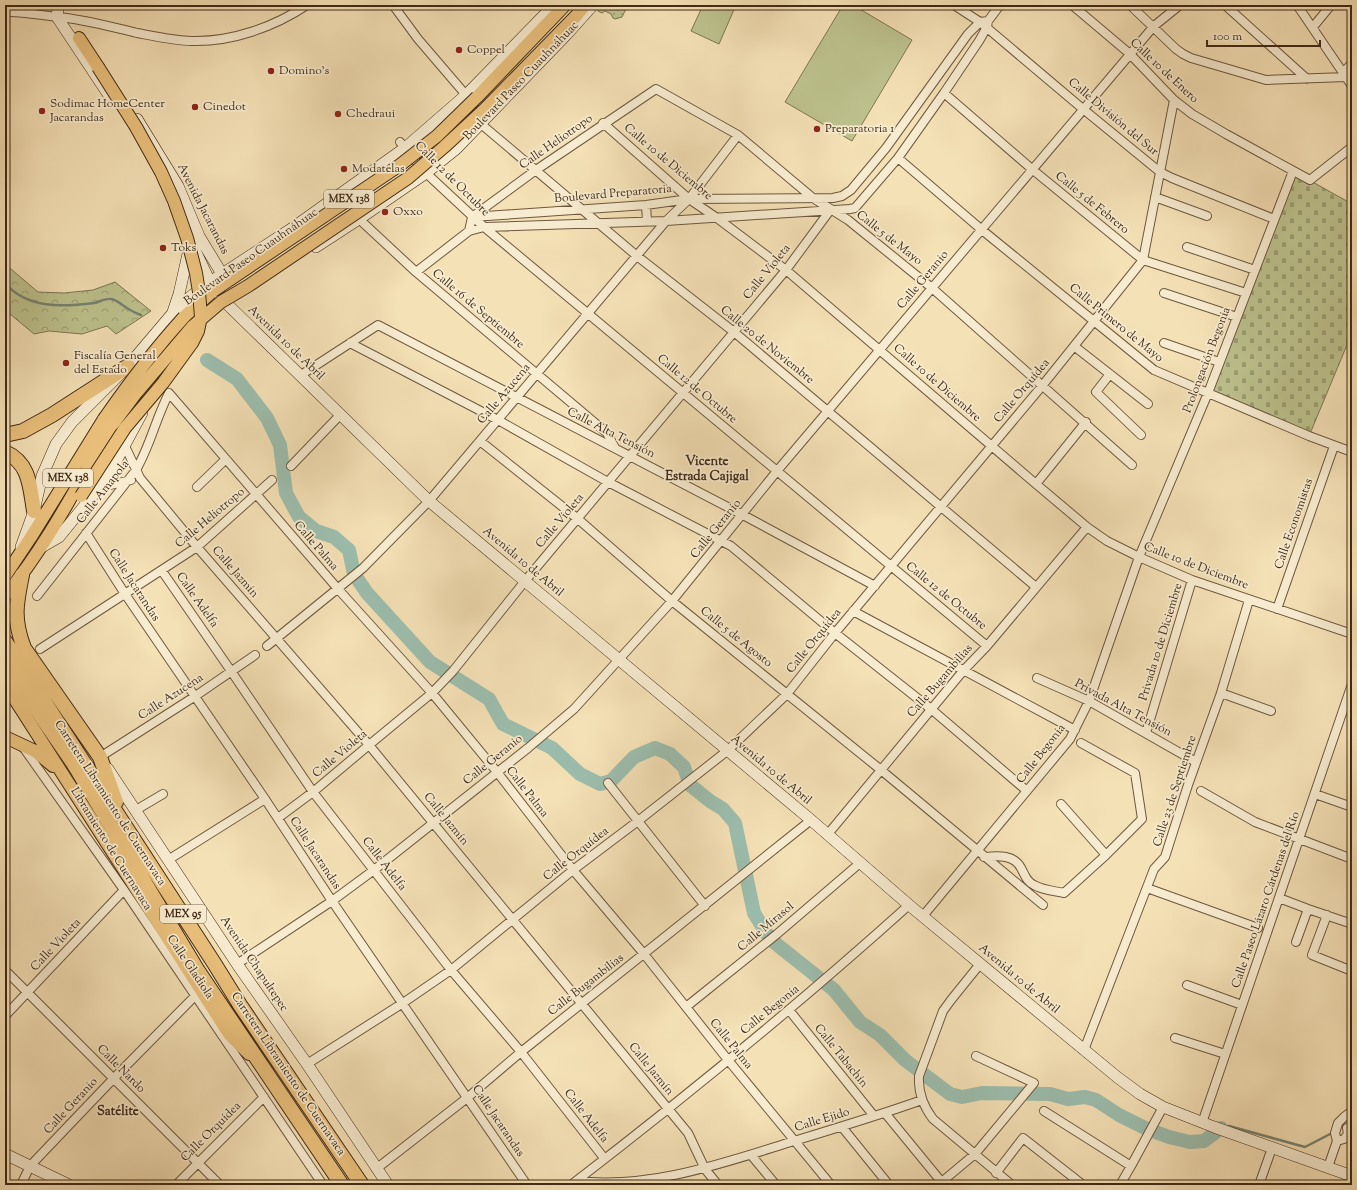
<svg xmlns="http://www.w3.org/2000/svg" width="1357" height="1190" font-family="'Sorts Mill Goudy',serif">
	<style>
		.grass { fill: url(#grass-dots); stroke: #7e7652 }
		.forest { fill: url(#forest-crowns); stroke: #7e7652 }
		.cemetery { fill: url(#cemetery-stones); stroke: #7e7652 }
		.pitch { fill: #bdc28d; stroke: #7e7652 }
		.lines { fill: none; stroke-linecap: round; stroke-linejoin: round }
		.stream { stroke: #778372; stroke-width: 2.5 }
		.river { stroke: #9cbeae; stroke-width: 14 }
		.street-casing { stroke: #6d583f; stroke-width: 10 }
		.secondary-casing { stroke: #402a17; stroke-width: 12 }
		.primary-casing { stroke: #402a17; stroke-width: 14 }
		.highway-casing { stroke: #402a17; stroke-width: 16 }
		.street { stroke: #f8ecd0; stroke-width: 8 }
		.secondary { stroke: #f8ecd0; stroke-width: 11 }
		.primary { stroke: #eac07b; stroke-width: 12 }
		.highway { stroke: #eac07b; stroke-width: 14 }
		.primary-bridge-casing { stroke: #402a17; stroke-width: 14; stroke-linecap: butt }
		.primary-bridge { stroke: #eac07b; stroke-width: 12 }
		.poi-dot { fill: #8f2418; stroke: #f8ecd0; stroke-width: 1.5 }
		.labels { text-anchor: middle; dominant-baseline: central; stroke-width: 3.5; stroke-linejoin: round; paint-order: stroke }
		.shield { fill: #f8ecd0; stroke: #77644e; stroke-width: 1 }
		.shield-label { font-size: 11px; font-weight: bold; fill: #402a17 }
		.poi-label { font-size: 12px; fill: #402a17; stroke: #f8ecd0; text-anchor: start }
		.street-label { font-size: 12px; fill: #402a17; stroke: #f8ecd0 }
		.neighbourhood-label { font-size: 13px; font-weight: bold; fill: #402a17; stroke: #f8ecd0 }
	</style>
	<defs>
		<pattern id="grass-dots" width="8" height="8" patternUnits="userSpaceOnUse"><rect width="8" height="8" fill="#bdc28d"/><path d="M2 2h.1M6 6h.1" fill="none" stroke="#9b9e72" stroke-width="1.8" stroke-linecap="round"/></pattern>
		<pattern id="forest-crowns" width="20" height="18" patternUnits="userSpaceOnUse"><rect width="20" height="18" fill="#bdc28d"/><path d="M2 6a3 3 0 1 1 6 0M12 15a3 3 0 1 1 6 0" fill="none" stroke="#9b9e72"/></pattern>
		<pattern id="cemetery-stones" width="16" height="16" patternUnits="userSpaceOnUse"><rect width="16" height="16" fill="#bdc28d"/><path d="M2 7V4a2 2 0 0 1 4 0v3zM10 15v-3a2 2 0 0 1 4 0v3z" fill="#9b9e72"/></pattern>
	</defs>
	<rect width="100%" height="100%" fill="#f5e1b6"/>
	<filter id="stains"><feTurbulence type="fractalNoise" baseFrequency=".005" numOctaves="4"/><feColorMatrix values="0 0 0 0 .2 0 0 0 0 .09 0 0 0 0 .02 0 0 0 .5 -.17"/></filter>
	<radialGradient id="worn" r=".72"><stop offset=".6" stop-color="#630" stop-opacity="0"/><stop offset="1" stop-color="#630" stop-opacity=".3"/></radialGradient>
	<!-- grass -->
	<path class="grass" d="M601,5H628L622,17L615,19L613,18L611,14L605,11L602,13L598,11Z"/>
	<!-- forest -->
	<path class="forest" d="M5,264L38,292L64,293L93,290L115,282L151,311L116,334L107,326L82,334L49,331L34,334L10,314L5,322Z"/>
	<!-- cemetery -->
	<path class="cemetery" d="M1293,171L1352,204V333L1309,436L1208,393Z"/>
	<!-- pitch -->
	<path class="pitch" d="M703,5H736L719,44L691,31Z
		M843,5H853L912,40L852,141L785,102Z"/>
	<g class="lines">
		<!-- stream -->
		<path class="stream" d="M5,283C27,309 63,307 94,303C99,302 106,298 111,299C118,300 121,305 127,308C131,311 136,313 141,315
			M1226,1127L1229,1126L1305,1147L1334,1132"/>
		<!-- river -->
		<path class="river" d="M207,360L237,379L267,418L280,445L286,493L299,517L316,531L334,537L349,550L354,574L367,593L430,662L489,699L503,724L552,748L580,774L600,784L611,781L634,757L655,748L670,754L684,767L690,785L710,801L723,809L735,823L754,913L770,939L834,990L860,1022L880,1035L905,1060L950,1094L962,1097L982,1093L1050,1094L1068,1099L1085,1097L1096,1100L1119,1115L1145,1128L1169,1137L1190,1142L1204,1141L1221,1128"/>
		<!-- street casing -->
		<g class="street-casing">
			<path id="street" d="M393,5L418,39L466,95
				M954,5L980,22L1083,109L1160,172L1172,178L1274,219
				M1072,5L1130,54L1174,100L1192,114L1226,134L1310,180L1352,147
				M1130,5L1176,49L1183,54L1191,58L1266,80L1346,77L1352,78
				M1225,5L1307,79
				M1297,5L1352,86
				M5,12C22,11 39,15 57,17C84,19 111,27 137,33C153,36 176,41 192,41C232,42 274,27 307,5
				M1313,27L1331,5
				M1343,73L1352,63
				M944,93L1033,170L1143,260L1246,293
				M603,123L689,199L717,218L786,270L1036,484L1087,527L1107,541L1139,557L1192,580L1352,634
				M481,124L637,256L734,332L1036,587
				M400,142L426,173L484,227L987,646
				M898,158L982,230L1154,370L1309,436L1352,452
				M1155,197L1207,216
				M646,205L647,221
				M472,217L536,170L656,89L738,135L813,198L848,220L932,288L1132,465
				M359,219L416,272L607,433L615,448
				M469,231L472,217L646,205L689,199L833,198L842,196L851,190L886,148L968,34L980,22L988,21
				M1187,247L1255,270
				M416,272L469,231L484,227L666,221L850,209L855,208L898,158L944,93L979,41L987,27L988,21L1000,5
				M1164,293L1237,317
				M350,343L498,420L608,482L731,546L835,633L931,709L1027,791
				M1164,343L1219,362
				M1074,346L1148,404
				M1110,374L1096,392L1141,435
				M301,375L378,325L743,515L875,586
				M480,441L578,519L672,601L881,770L1043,905
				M125,446L140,478L197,547L369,745L688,1133L705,1169L718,1185
				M291,466L340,415
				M1036,484L1086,422
				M197,487L226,459
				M98,488L131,480
				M86,533L125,594L265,799L332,901L527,1185
				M162,571L231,671L313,792L451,970L521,1052L604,1158
				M37,596L136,470C150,446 156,418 169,393L338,589L432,693L497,772L573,870L644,954L728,1060L831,1185
				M1277,609L1334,446
				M853,611L1075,730
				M267,646L363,568L429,501L666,221L689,199L738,135
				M40,649L197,547L272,480
				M1037,678L1089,701L1196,762
				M1221,693L1271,711
				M1146,733L1192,580
				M23,747L124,890L323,1185
				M100,757L194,697L255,655
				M608,783L705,906
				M1201,791L1255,822L1352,859
				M1315,794L1352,807
				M1061,804L1106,855
				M136,810L163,794
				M278,818L313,792L369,745L432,693L453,671L525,581L786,270L831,209
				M828,834L963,671L987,646L1087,527
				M984,857C997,856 1014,854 1021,868C1025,875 1026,881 1034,885C1042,890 1055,891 1064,893L1106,855L1142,819L1135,773L1081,743
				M168,860L265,799
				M1147,888L1258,928
				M1279,898L1308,909L1352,924
				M1327,915L1312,955L1352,971
				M923,916L1070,739L1089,701L1139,557L1208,393L1293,171
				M1296,942L1308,909
				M237,964L332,901L374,870L528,748L574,709L672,601L777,471L1154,26L1180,5
				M980,964L951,1000L943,1011L919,1076C918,1093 923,1106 933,1119L1012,1185
				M5,970L220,1185
				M1187,985L1242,1005
				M686,1007L777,934L860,863
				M789,1010L874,1116
				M5,1016L124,890
				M1175,1038L1225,1054
				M1084,1050L1154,869L1165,857L1188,785L1221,693L1249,600
				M307,1064L403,1003L451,970L573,870L638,821L727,751L787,694L835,633L1042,386L1143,260L1174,100
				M1044,1111L1131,1166
				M885,1113L944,1185
				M1202,1123L1352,684
				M842,1127L889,1185
				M1337,1141L1344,1139L1348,1134L1347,1128L1352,1125
				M751,1155L776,1185
				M1328,1167L1337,1141L1335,1133L1338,1123L1344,1117L1352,1111
				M376,1169L467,1098L521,1052L811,820
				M996,1173L1023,1138L1083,1185
				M577,1181C652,1189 723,1163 794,1141C837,1128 880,1115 922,1100
				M21,1185L30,1166L114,1078L195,996
				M176,1185L264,1097
				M571,1185C687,1096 800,1003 909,905
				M938,1185L975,1154L1034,1083L976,1056
				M1120,1185L1131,1166L1163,1107
				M1259,1185L1272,1148"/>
		</g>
		<!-- secondary casing -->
		<g class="secondary-casing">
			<path id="secondary" d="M58,9L57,17L112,100
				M137,119L178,186L199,236L222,274L223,281
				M192,244L210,282L227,304L429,501L811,820L909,905L1117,1077L1140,1094L1163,1107L1214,1127L1352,1176
				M316,247L359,219L426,173L456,149L567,34L593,5
				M173,312L179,294L190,245
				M21,547L34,511L42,476L56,444L72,422L128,366L172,314L190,297L210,282L294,227L405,148L466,95L554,5
				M40,548L59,537L94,494L114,465L142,413
				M108,769L237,964L307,1064L388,1185
				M5,1154L69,1185"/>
		</g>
		<!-- primary casing -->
		<g class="primary-casing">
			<path id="primary" d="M79,38L98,67
				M477,97L565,5
				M484,110L577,15L585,5
				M184,317L213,291
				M5,576L31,537L104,419
				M5,596C48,544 79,482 113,424
				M5,684L229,1034L249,1054
				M5,737L35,751L53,766"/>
		</g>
		<!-- highway casing -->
		<g class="highway-casing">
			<path id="highway" d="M5,435L23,431L52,415L128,366
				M5,452C30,463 30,487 34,511
				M22,575C16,605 13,619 24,648L100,757L116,802
				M5,641L214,963L240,1005L362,1185
				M5,664L73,763L198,971L342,1185"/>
		</g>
		<!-- street -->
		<use href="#street" class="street"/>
		<!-- secondary -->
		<use href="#secondary" class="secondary"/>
		<!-- primary -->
		<use href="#primary" class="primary"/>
		<!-- highway -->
		<use href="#highway" class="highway"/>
		<!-- primary-bridge casing -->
		<g class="primary-bridge-casing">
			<path id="primary-bridge" d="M213,291L400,165L437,136L477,97
				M104,419C129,383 155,349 184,317
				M113,424L137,392L193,326L221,302L248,286L408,178L444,147L484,110
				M81,496L125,428L163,383L192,343L198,331L201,317L199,292L196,273L187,238L174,201L161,172L136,127L98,67"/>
		</g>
		<!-- primary-bridge -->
		<use href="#primary-bridge" class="primary-bridge"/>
	</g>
	<!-- markers -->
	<g class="poi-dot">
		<circle cx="459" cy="50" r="4"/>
		<circle cx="271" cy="71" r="4"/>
		<circle cx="195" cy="107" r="4"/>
		<circle cx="42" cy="111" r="4"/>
		<circle cx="338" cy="114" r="4"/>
		<circle cx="817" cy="129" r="4"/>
		<circle cx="344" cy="169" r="4"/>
		<circle cx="385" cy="212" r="4"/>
		<circle cx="163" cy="248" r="4"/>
		<circle cx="66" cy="363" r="4"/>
	</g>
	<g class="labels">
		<!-- shield labels -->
		<g class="shield">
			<rect x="324" y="190" width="50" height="18" rx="3"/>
			<rect x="43" y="469" width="50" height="18" rx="3"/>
			<rect x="160" y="905" width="46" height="18" rx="3"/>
		</g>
		<g class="shield-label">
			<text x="349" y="199">MEX 138</text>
			<text x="68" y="478">MEX 138</text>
			<text x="183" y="914">MEX 95</text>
		</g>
		<!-- poi labels -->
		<g class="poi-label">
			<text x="467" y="50">Coppel</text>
			<text x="279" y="71">Domino's</text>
			<text x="50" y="104">Sodimac HomeCenter<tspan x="50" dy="14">Jacarandas</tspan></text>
			<text x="203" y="107">Cinedot</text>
			<text x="346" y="114">Chedraui</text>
			<text x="825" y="129">Preparatoria 1</text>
			<text x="352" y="169">Modatelas</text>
			<text x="393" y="212">Oxxo</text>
			<text x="171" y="248">Toks</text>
			<text x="74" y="356">Fiscalía General<tspan x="74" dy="14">del Estado</tspan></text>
		</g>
		<!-- street labels -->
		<g class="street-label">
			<text transform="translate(1164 71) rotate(43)">Calle 10 de Enero</text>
			<text transform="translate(521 81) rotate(-46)">Boulevard Paseo Cuauhnáhuac</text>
			<text transform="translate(1113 117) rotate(40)">Calle División del Sur</text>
			<text transform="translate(556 142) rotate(-35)">Calle Heliotropo</text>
			<text transform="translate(668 162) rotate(40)">Calle 10 de Diciembre</text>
			<text transform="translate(452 179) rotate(45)">Calle 12 de Octubre</text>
			<text transform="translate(613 194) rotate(-5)">Boulevard Preparatoria</text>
			<text transform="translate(1092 203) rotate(39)">Calle 5 de Febrero</text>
			<text transform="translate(203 209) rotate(63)">Avenida Jacarandas</text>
			<text transform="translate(889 238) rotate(38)">Calle 5 de Mayo</text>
			<text transform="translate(251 257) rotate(-35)">Boulevard Paseo Cuauhnáhuac</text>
			<text transform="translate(767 272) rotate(-51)">Calle Violeta</text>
			<text transform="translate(923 280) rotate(-50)">Calle Geranio</text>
			<text transform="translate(478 309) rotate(40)">Calle 16 de Septiembre</text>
			<text transform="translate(1116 323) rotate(39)">Calle Primero de Mayo</text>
			<text transform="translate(286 343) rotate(44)">Avenida 10 de Abril</text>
			<text transform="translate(767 345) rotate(39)">Calle 20 de Noviembre</text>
			<text transform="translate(1207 360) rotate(-69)">Prolongación Begonia</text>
			<text transform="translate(937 383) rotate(41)">Calle 10 de Diciembre</text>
			<text transform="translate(697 389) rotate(40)">Calle 12 de Octubre</text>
			<text transform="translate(1022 391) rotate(-50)">Calle Orquídea</text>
			<text transform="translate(504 394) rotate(-50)">Calle Azucena</text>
			<text transform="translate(611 433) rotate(27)">Calle Alta Tensión</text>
			<text transform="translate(103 492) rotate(-52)">Calle Amapola</text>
			<text transform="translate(210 518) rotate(-40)">Calle Heliotropo</text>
			<text transform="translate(560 521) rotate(-50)">Calle Violeta</text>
			<text transform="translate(1294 524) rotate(-71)">Calle Economistas</text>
			<text transform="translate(716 529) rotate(-51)">Calle Geranio</text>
			<text transform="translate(316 546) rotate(49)">Calle Palma</text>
			<text transform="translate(523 562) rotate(40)">Avenida 10 de Abril</text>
			<text transform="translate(1196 566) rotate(21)">Calle 10 de Diciembre</text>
			<text transform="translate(235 572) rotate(49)">Calle Jazmín</text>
			<text transform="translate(134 585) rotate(57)">Calle Jacarandas</text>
			<text transform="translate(946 596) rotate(39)">Calle 12 de Octubre</text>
			<text transform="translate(197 600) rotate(55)">Calle Adelfa</text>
			<text transform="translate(736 637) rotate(39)">Calle 5 de Agosto</text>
			<text transform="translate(814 641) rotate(-51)">Calle Orquídea</text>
			<text transform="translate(1161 642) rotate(-73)">Privada 10 de Diciembre</text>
			<text transform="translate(940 681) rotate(-49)">Calle Bugambilias</text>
			<text transform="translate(171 697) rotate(-33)">Calle Azucena</text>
			<text transform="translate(1123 708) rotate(28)">Privada Alta Tensión</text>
			<text transform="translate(340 754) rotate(-40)">Calle Violeta</text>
			<text transform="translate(1041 754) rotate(-52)">Calle Begonia</text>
			<text transform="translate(493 760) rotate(-39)">Calle Geranio</text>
			<text transform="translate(771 770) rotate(40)">Avenida 10 de Abril</text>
			<text transform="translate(1175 791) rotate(-72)">Calle 23 de Septiembre</text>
			<text transform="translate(527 792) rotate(52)">Calle Palma</text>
			<text transform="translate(110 803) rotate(57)">Carretera Libramiento de Cuernavaca</text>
			<text transform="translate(446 819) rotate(51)">Calle Jazmín</text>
			<text transform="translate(111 849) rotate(58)">Libramiento de Cuernavaca</text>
			<text transform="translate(315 853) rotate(57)">Calle Jacarandas</text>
			<text transform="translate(576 854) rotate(-38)">Calle Orquídea</text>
			<text transform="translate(384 864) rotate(52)">Calle Adelfa</text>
			<text transform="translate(1266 900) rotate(-71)">Calle Paseo Lázaro Cárdenas del Río</text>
			<text transform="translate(766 927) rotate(-40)">Calle Mirasol</text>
			<text transform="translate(56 945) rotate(-47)">Calle Violeta</text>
			<text transform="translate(254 964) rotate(56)">Avenida Chapultepec</text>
			<text transform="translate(190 967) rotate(56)">Calle Gladiola</text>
			<text transform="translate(1019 979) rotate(40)">Avenida 10 de Abril</text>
			<text transform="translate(586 985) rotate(-38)">Calle Bugambilias</text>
			<text transform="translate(770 1010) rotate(-39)">Calle Begonia</text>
			<text transform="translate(731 1044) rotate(51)">Calle Palma</text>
			<text transform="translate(841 1056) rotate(51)">Calle Tabachín</text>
			<text transform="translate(121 1069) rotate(45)">Calle Nardo</text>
			<text transform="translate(651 1069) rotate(51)">Calle Jazmín</text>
			<text transform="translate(288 1074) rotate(56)">Carretera Libramiento de Cuernavaca</text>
			<text transform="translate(71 1106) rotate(-47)">Calle Geranio</text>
			<text transform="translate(586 1116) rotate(52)">Calle Adelfa</text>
			<text transform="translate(822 1120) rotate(-17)">Calle Ejido</text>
			<text transform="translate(498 1121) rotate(56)">Calle Jacarandas</text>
			<text transform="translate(211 1132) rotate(-45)">Calle Orquídea</text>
		</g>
		<!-- neighbourhood labels -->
		<g class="neighbourhood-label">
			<text x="707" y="462">Vicente<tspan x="707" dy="15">Estrada Cajigal</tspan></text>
			<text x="118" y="1112">Satélite</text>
		</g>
	</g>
	<!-- margin -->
	<rect width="1357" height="1190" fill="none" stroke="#f5e1b6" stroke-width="20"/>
	<rect x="6" y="6" width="1345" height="1178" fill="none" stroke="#402a17" stroke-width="2"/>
	<rect x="10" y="10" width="1337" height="1170" fill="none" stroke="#402a17"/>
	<!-- scale -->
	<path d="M1207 40v6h113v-6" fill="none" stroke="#402a17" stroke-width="2"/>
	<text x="1213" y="40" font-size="12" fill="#402a17" stroke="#f8ecd0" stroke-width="3" paint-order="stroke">100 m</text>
	<rect width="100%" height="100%" filter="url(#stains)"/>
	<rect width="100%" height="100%" fill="url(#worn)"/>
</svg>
